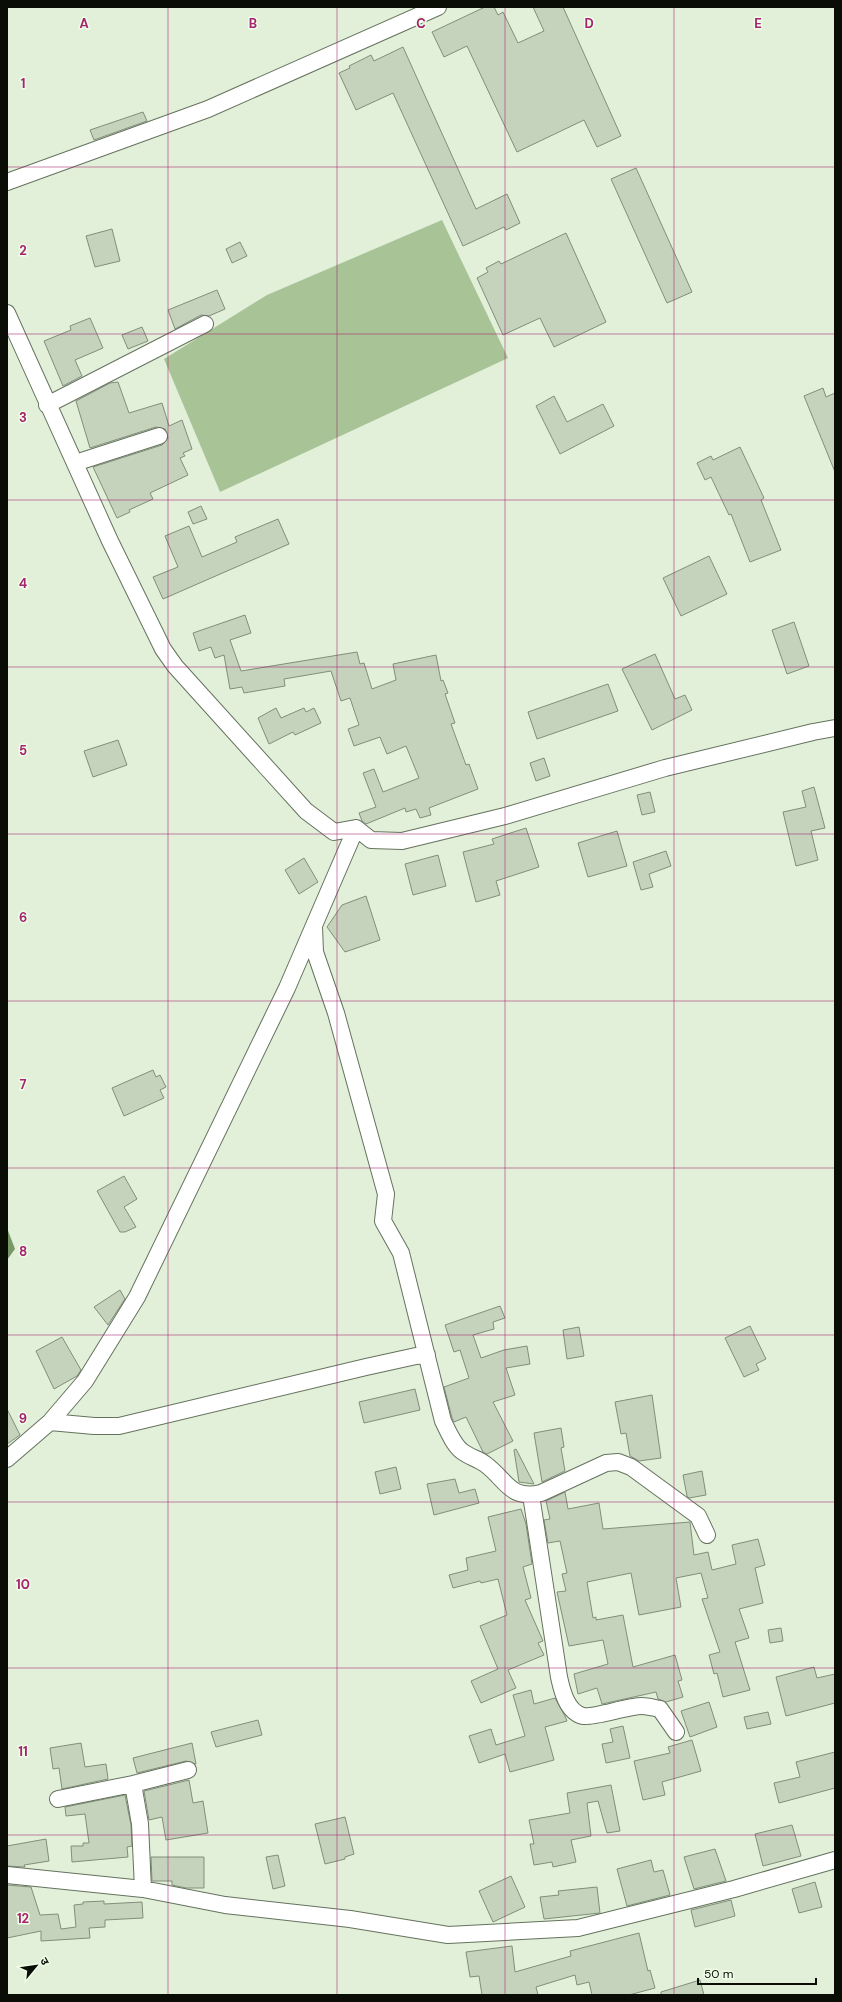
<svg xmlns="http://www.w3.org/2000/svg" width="842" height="2002" font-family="'DM Sans','Noto Sans Devanagari',sans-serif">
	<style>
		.green { fill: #a8c497 }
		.water { fill: #789865 }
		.building { fill: #c5d3bd; stroke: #818e7a }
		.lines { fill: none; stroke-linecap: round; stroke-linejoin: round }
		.minor-casing { stroke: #65725e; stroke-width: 18 }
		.minor { stroke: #fff; stroke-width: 16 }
		.grid { fill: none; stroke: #a6236f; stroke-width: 1; stroke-opacity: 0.55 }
		.grid-label { font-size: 13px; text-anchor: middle; font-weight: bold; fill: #a6236f; stroke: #effde7; stroke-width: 3; stroke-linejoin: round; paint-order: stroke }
	</style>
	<rect width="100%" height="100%" fill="#e2f0d9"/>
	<!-- green -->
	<path class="green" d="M442,220L508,358L220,492L164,359L267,295Z"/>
	<!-- water -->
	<path class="water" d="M7,1228L15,1249L7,1260Z"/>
	<!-- building -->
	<path class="building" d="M485,7H494L498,15L503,12L518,43L544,31L533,7H563L621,136L597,147L584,120L517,152L467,46L444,57L432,32Z
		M403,47L476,209L507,194L520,223L506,230L504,227L463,246L393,93L356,110L339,73L350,68L349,66L371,55L374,61Z
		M143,112L147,121L94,140L90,130Z
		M636,168L692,292L667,303L611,179Z
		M112,229L120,261L95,267L86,236Z
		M566,233L606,322L554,347L540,318L503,335L477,278L488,272L486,268L499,261L501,264Z
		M240,242L247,256L232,263L226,249Z
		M217,290L225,309L209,316L201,315L175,329L168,310Z
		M90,318L103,348L75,360L82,376L63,386L44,341L71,330L70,326Z
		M142,327L148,341L128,349L122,335Z
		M118,382L129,413L162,403L169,426L182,420L192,449L183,453L185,456L180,458L188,475L150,493L153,499L129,510L130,512L117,518L93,467L162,445L168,438L165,429L156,427L90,448L76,401L110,383Z
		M823,388L826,397L835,393V472L804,396Z
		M554,396L567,422L603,404L614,426L560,454L536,406Z
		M740,447L764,498L761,500L781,550L750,562L731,514L729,515L711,477L705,480L697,463L711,456L713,460Z
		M201,506L207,519L193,524L188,512Z
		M278,519L289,544L163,599L153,577L178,567L165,536L189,526L202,557L237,542L235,537Z
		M709,556L727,594L681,616L663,578Z
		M245,615L251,633L230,640L241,671L357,652L360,664L364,663L372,689L396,680L393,664L436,655L441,681L443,680L448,693L445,694L455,723L451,724L466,765L469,764L478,789L429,808L431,815L420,818L416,809L406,812L405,808L366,824L362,821L359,813L376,807L363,773L374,769L383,792L419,778L406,746L387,754L380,737L354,746L348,729L359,725L350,698L341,701L331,671L284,679L285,686L244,693L242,687L230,689L224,655L215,658L211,647L199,651L193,633Z
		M794,622L809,666L787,674L772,630Z
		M655,654L675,699L685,695L692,710L652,730L622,669Z
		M608,684L618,711L537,739L528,712Z
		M276,708L281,718L304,708L306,712L314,708L321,723L295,735L293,732L269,744L258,718Z
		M118,740L127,765L93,777L84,751Z
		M544,758L550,776L536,781L530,763Z
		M814,787L825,828L811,831L818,860L796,866L783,812L806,807L802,791Z
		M650,792L655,812L642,815L637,795Z
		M526,828L539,867L496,881L500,895L476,902L463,852L494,844L492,839Z
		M617,831L627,866L588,877L578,843Z
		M666,851L671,866L649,874L653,887L641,890L633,862Z
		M438,855L446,886L413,895L405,864Z
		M304,858L318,882L299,894L285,870Z
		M366,896L380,940L345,952L327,927L342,905Z
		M153,1070L156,1077L160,1075L166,1087L160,1090L164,1098L124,1116L112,1088Z
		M124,1176L137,1199L124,1207L136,1227L125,1232H120L97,1191Z
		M120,1290L125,1299L108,1325L94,1307Z
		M500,1306L505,1318L493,1322L494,1329L473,1335L481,1358L504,1350L527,1346L530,1364L506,1368L515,1395L493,1402L513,1441L487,1454L483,1452L466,1417L454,1422L452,1418L444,1387L469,1378L460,1350L454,1352L445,1325Z
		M750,1326L766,1359L756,1364L759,1370L744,1377L725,1338Z
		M579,1327L584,1356L567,1359L563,1330Z
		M62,1337L81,1370L77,1376L54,1389L36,1351Z
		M415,1389L420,1410L364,1423L359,1402Z
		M652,1395L661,1458L639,1461L630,1456L626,1433L621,1434L615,1402Z
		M7,1409L20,1435L7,1444Z
		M561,1428L564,1447L561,1448L565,1471L542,1482L534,1433Z
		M516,1449L534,1484L519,1482L514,1450Z
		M396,1467L401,1489L380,1494L375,1472Z
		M702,1471L706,1495L689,1498L687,1496L683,1475Z
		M455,1479L459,1493L475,1489L479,1503L434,1515L427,1484Z
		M565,1492L568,1509L599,1503L603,1529L690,1522L694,1555L708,1552L712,1570L736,1564L732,1545L758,1539L765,1565L755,1568L763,1603L739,1609L749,1638L735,1642L750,1690L723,1697L717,1673L714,1674L709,1655L720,1652L702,1599L708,1598L701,1573L676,1578L681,1607L639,1615L631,1573L587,1582L593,1618L596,1617V1620L623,1615L633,1667L675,1655L682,1680L678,1681L683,1697L666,1702L658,1699L656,1692L602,1704L597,1688L578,1694L574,1674L608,1664L603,1640L569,1646L557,1592L566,1591L562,1574L567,1573L560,1541L548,1543L544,1520L550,1519L546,1501Z
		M521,1509L526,1524L532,1564L523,1567L531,1598L525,1600L543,1641L538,1643L544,1655L508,1670L516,1688L481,1703L471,1681L498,1669L480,1626L507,1615L498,1579L481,1583L480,1581L453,1588L449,1575L468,1570L466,1558L496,1551L488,1517Z
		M781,1628L783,1641L770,1643L768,1630Z
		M814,1667L817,1678L835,1674V1703L786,1716L776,1677Z
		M531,1690L534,1704L555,1698L565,1716L567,1721L545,1727L554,1760L510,1772L505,1754L479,1763L469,1736L491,1729L496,1745L525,1736L513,1695Z
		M709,1702L717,1727L690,1737L681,1711Z
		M768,1712L771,1724L747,1729L744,1717Z
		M258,1720L262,1735L216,1747L211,1732Z
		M623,1726L630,1758L606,1763L602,1744L613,1742L610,1729Z
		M692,1740L701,1771L662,1782L665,1795L643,1800L634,1761L670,1753L668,1747Z
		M81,1743L85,1767L106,1764L108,1779L62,1789L59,1768L53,1769L50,1748Z
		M192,1743L196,1764L186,1761L137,1773L133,1758Z
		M835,1752V1788L779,1803L774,1783L800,1777L796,1762Z
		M189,1780L193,1803L203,1801L208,1833L166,1840L162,1817L149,1820L144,1791Z
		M611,1785L620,1831L607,1833L598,1801L587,1803L591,1836L571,1840L576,1862L553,1867L552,1862L534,1865L530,1844H534L529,1820L570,1813L567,1793Z
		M125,1795L131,1825L132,1846L127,1847L128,1857L72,1862L71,1846H83V1843H89L85,1814L66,1816L65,1807Z
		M345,1817L354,1854L345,1857V1859L325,1864L315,1824Z
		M792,1825L801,1856L763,1866L755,1834Z
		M46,1839L49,1861L24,1865L25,1867L7,1866V1846Z
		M715,1849L726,1881L694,1889L684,1857Z
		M278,1855L285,1886L273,1889L266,1857Z
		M151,1857H204V1888H186L172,1885V1881H152Z
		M651,1860L654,1872L663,1870L670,1895L627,1906L617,1869Z
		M511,1876L525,1907L493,1922L479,1891Z
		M815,1882L822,1907L799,1913L792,1889Z
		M7,1885L31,1887L40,1915L58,1914L61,1929L76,1927L74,1905L83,1904V1902L104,1901V1904L142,1902L143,1918L105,1920V1927L89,1928L90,1938L41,1941V1931L7,1938Z
		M597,1887L600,1913L544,1919L540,1897L559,1895L558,1891Z
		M731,1900L735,1916L695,1927L691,1910Z
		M639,1933L648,1971L650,1970L655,1988L629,1995H592L589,1982L577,1985L575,1975L536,1987L538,1995H482L479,1976L470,1977L466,1952L512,1946L515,1972L571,1956L570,1951Z
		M700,1980L704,1995H661V1992Z"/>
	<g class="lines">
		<!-- minor casing -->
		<g class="minor-casing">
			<path id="minor" d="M7,182L208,109L438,7
				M7,313L110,541L163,649L175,666L306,811L334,832L356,828L371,840L402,841L505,816L665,768L813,732L835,728
				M47,405L205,324
				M75,463L159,436
				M314,926L315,952L336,1013L386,1194L383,1221L401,1253L443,1421C448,1431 454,1446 463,1452C470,1457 478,1459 485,1464C507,1480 509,1500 541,1493L606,1463L618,1462L631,1467L698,1516L707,1535
				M50,1422L94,1426H119L366,1367L416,1356L427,1355
				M7,1459L50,1422L85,1381L137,1297L287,988L356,828
				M531,1495L559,1677C562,1691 567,1712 583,1716C593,1718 628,1706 642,1706C648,1706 654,1708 660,1709L676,1732
				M133,1784L188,1770
				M58,1799L133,1784L140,1824L143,1889
				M7,1875L143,1889L225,1905L350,1919L448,1935L578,1928L734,1889L835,1860"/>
		</g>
		<!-- minor -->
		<use href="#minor" class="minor"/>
	</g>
	<!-- grid -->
	<path class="grid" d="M168,7V1995M337,7V1995M505,7V1995M674,7V1995M7,167H835M7,334H835M7,500H835M7,667H835M7,834H835M7,1001H835M7,1168H835M7,1335H835M7,1502H835M7,1668H835M7,1835H835"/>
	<g class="grid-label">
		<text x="84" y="28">A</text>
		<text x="253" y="28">B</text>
		<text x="421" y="28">C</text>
		<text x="589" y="28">D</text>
		<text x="758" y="28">E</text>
		<text x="23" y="88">1</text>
		<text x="23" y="255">2</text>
		<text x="23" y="422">3</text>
		<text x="23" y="588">4</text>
		<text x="23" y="755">5</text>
		<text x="23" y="922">6</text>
		<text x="23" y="1089">7</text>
		<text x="23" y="1256">8</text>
		<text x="23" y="1423">9</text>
		<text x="23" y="1589">10</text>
		<text x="23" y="1756">11</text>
		<text x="23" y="1923">12</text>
	</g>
	<!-- border -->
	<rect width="842" height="2002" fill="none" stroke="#090d06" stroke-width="16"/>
	<!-- north arrow -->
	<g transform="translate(36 1966) rotate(61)" stroke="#effde7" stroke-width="3" paint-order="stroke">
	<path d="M0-3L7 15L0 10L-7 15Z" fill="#090d06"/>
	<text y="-6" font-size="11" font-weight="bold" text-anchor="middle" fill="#090d06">उ</text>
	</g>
	<!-- scale -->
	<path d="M698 1978v6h118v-6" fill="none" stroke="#090d06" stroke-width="2"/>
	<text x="704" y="1978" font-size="12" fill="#090d06" stroke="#effde7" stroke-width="3" paint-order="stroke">50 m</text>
</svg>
